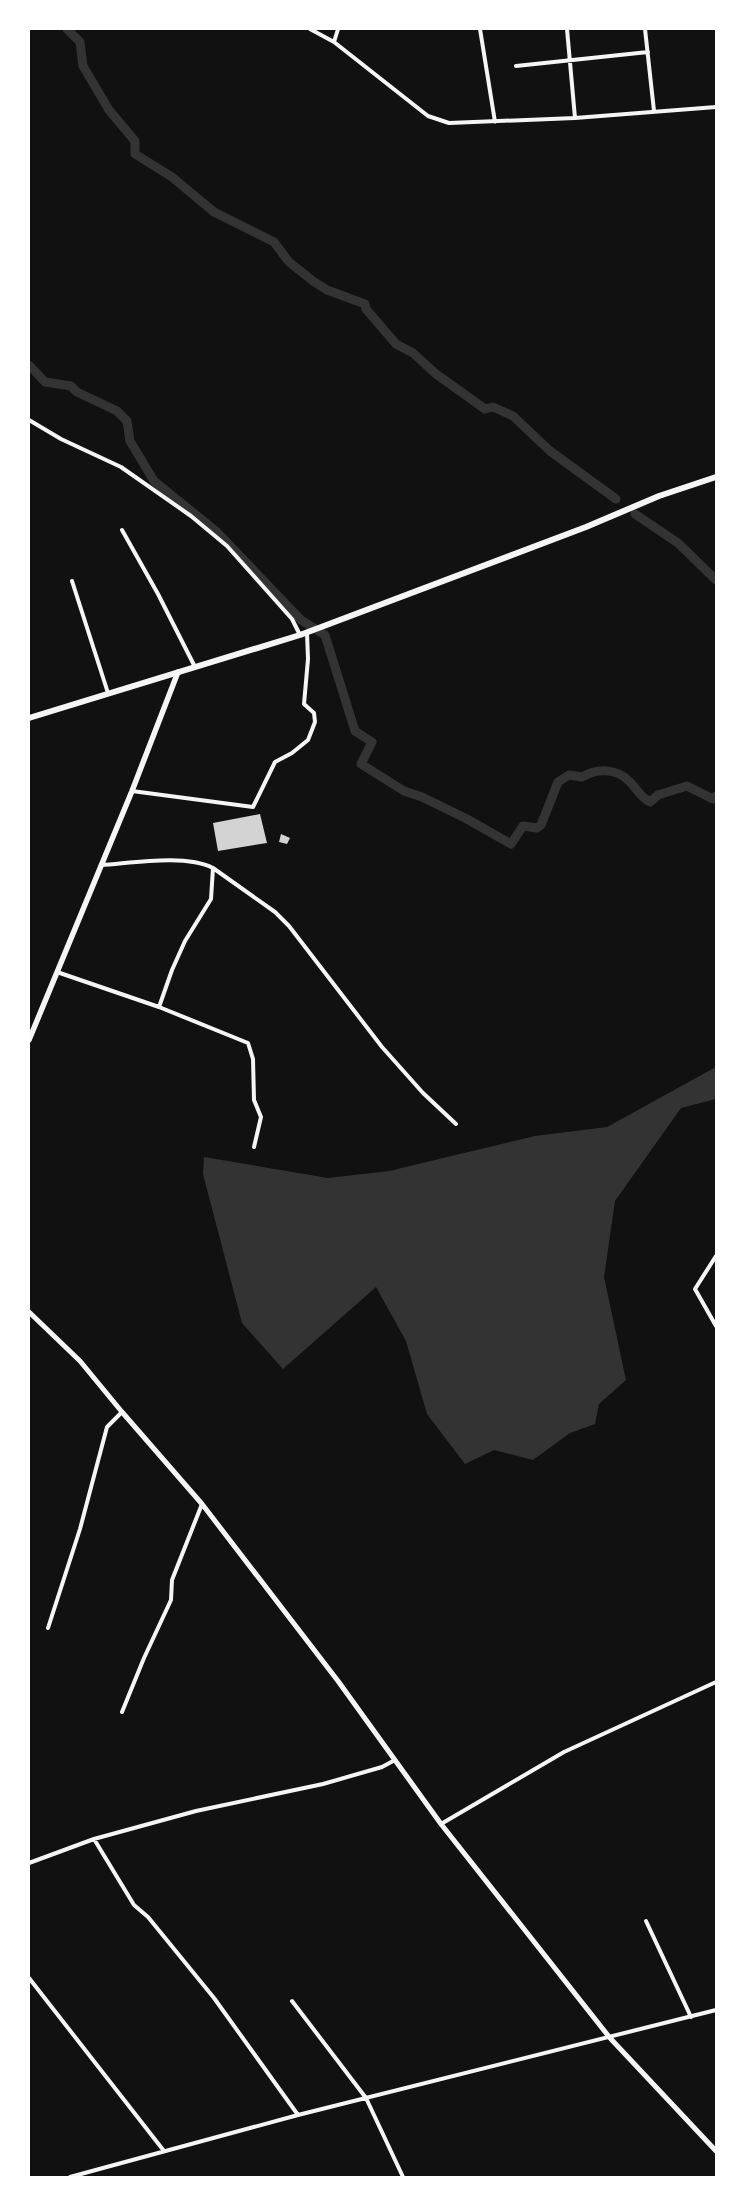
<svg xmlns="http://www.w3.org/2000/svg" width="745" height="2206" viewBox="0 0 745 2206" font-family="'PT Sans Narrow',sans-serif">
<style>
.water{fill:#333}
.lines{fill:none;stroke-linecap:round;stroke-linejoin:round}
.canal{stroke:#333;stroke-width:9}
.building{fill:#d3d3d3}
.minor{stroke:#f5f5f5;stroke-width:4}
.tertiary{stroke:#f5f5f5;stroke-width:5}
.secondary{stroke:#f5f5f5;stroke-width:5.5}
.trunk{stroke:#f5f5f5;stroke-width:6}
</style>
<rect width="100%" height="100%" fill="#111"/>
<path class="water" d="M716,1067V1099L681,1108L615,1201L604,1277L626,1380L599,1404L595,1424L570,1433L533,1460L494,1450L465,1464L427,1414L406,1341L376,1287L283,1369L242,1323L203,1174L204,1157L328,1178L389,1171L535,1136L607,1127Z"/>
<g class="lines">
<path class="canal" d="M67,29L80,42L83,66L109,110L135,141V154L172,177L214,212L274,242L289,262L313,281L327,290L365,304L366,309L396,344L413,353L436,374L485,409L493,407L513,416L550,451L616,499
M29,365L45,382L71,386L77,392L117,411L127,421L130,441L154,481L217,532L301,620L325,635L355,731L372,742L361,764L404,791L422,797L467,819L511,844L523,826L537,828L541,825L558,782L569,775L582,777C597,768 617,768 630,782C637,789 641,798 650,802L658,795L687,786L713,799L716,796
M635,514L678,543L716,580"/>
</g>
<path class="building" d="M260,814L267,843L218,851L213,823Z
M281,834L290,838L287,844L279,842Z"/>
<g class="lines">
<path class="minor" d="M310,29L334,42L428,116L449,123L575,118L716,107
M480,29L495,122
M567,29L575,118
M645,29L654,111
M334,42L338,29
M516,66L648,52
M29,420L61,439L121,467L191,516L227,546L292,619L300,635
M122,530L158,594L195,667
M72,581L108,693
M132,791L253,807L275,762L292,753L308,740L315,722L314,713L304,704L308,659L307,633
M101,865C133,863 185,854 213,868L275,912L289,926L382,1047L423,1093L456,1124
M57,972L159,1007L248,1043L253,1059L254,1100L261,1117L254,1147
M159,1007L172,970L185,941L211,899L213,868
M716,1256L695,1289L716,1326
M48,1628L80,1529L107,1427L122,1412
M122,1712L144,1658L171,1600L172,1580L202,1504
M441,1824L564,1752L716,1682
M94,1839L134,1905L148,1917L214,1998L298,2115
M29,1863L94,1839L196,1811L323,1784L382,1767L395,1760
M646,1921L691,2017
M29,1978L164,2151
M292,2001L366,2098L403,2177
M70,2177L298,2115L716,2010"/>
<path class="tertiary" d="M29,1312L80,1361L122,1412L202,1504L338,1681L441,1824L610,2038L716,2151"/>
<path class="secondary" d="M29,1040L132,791L178,672"/>
<path class="trunk" d="M29,718L300,635L586,527L659,496L716,477"/>
</g>
<rect width="745" height="2206" fill="none" stroke="#ffffff" stroke-width="60"/>
</svg>
